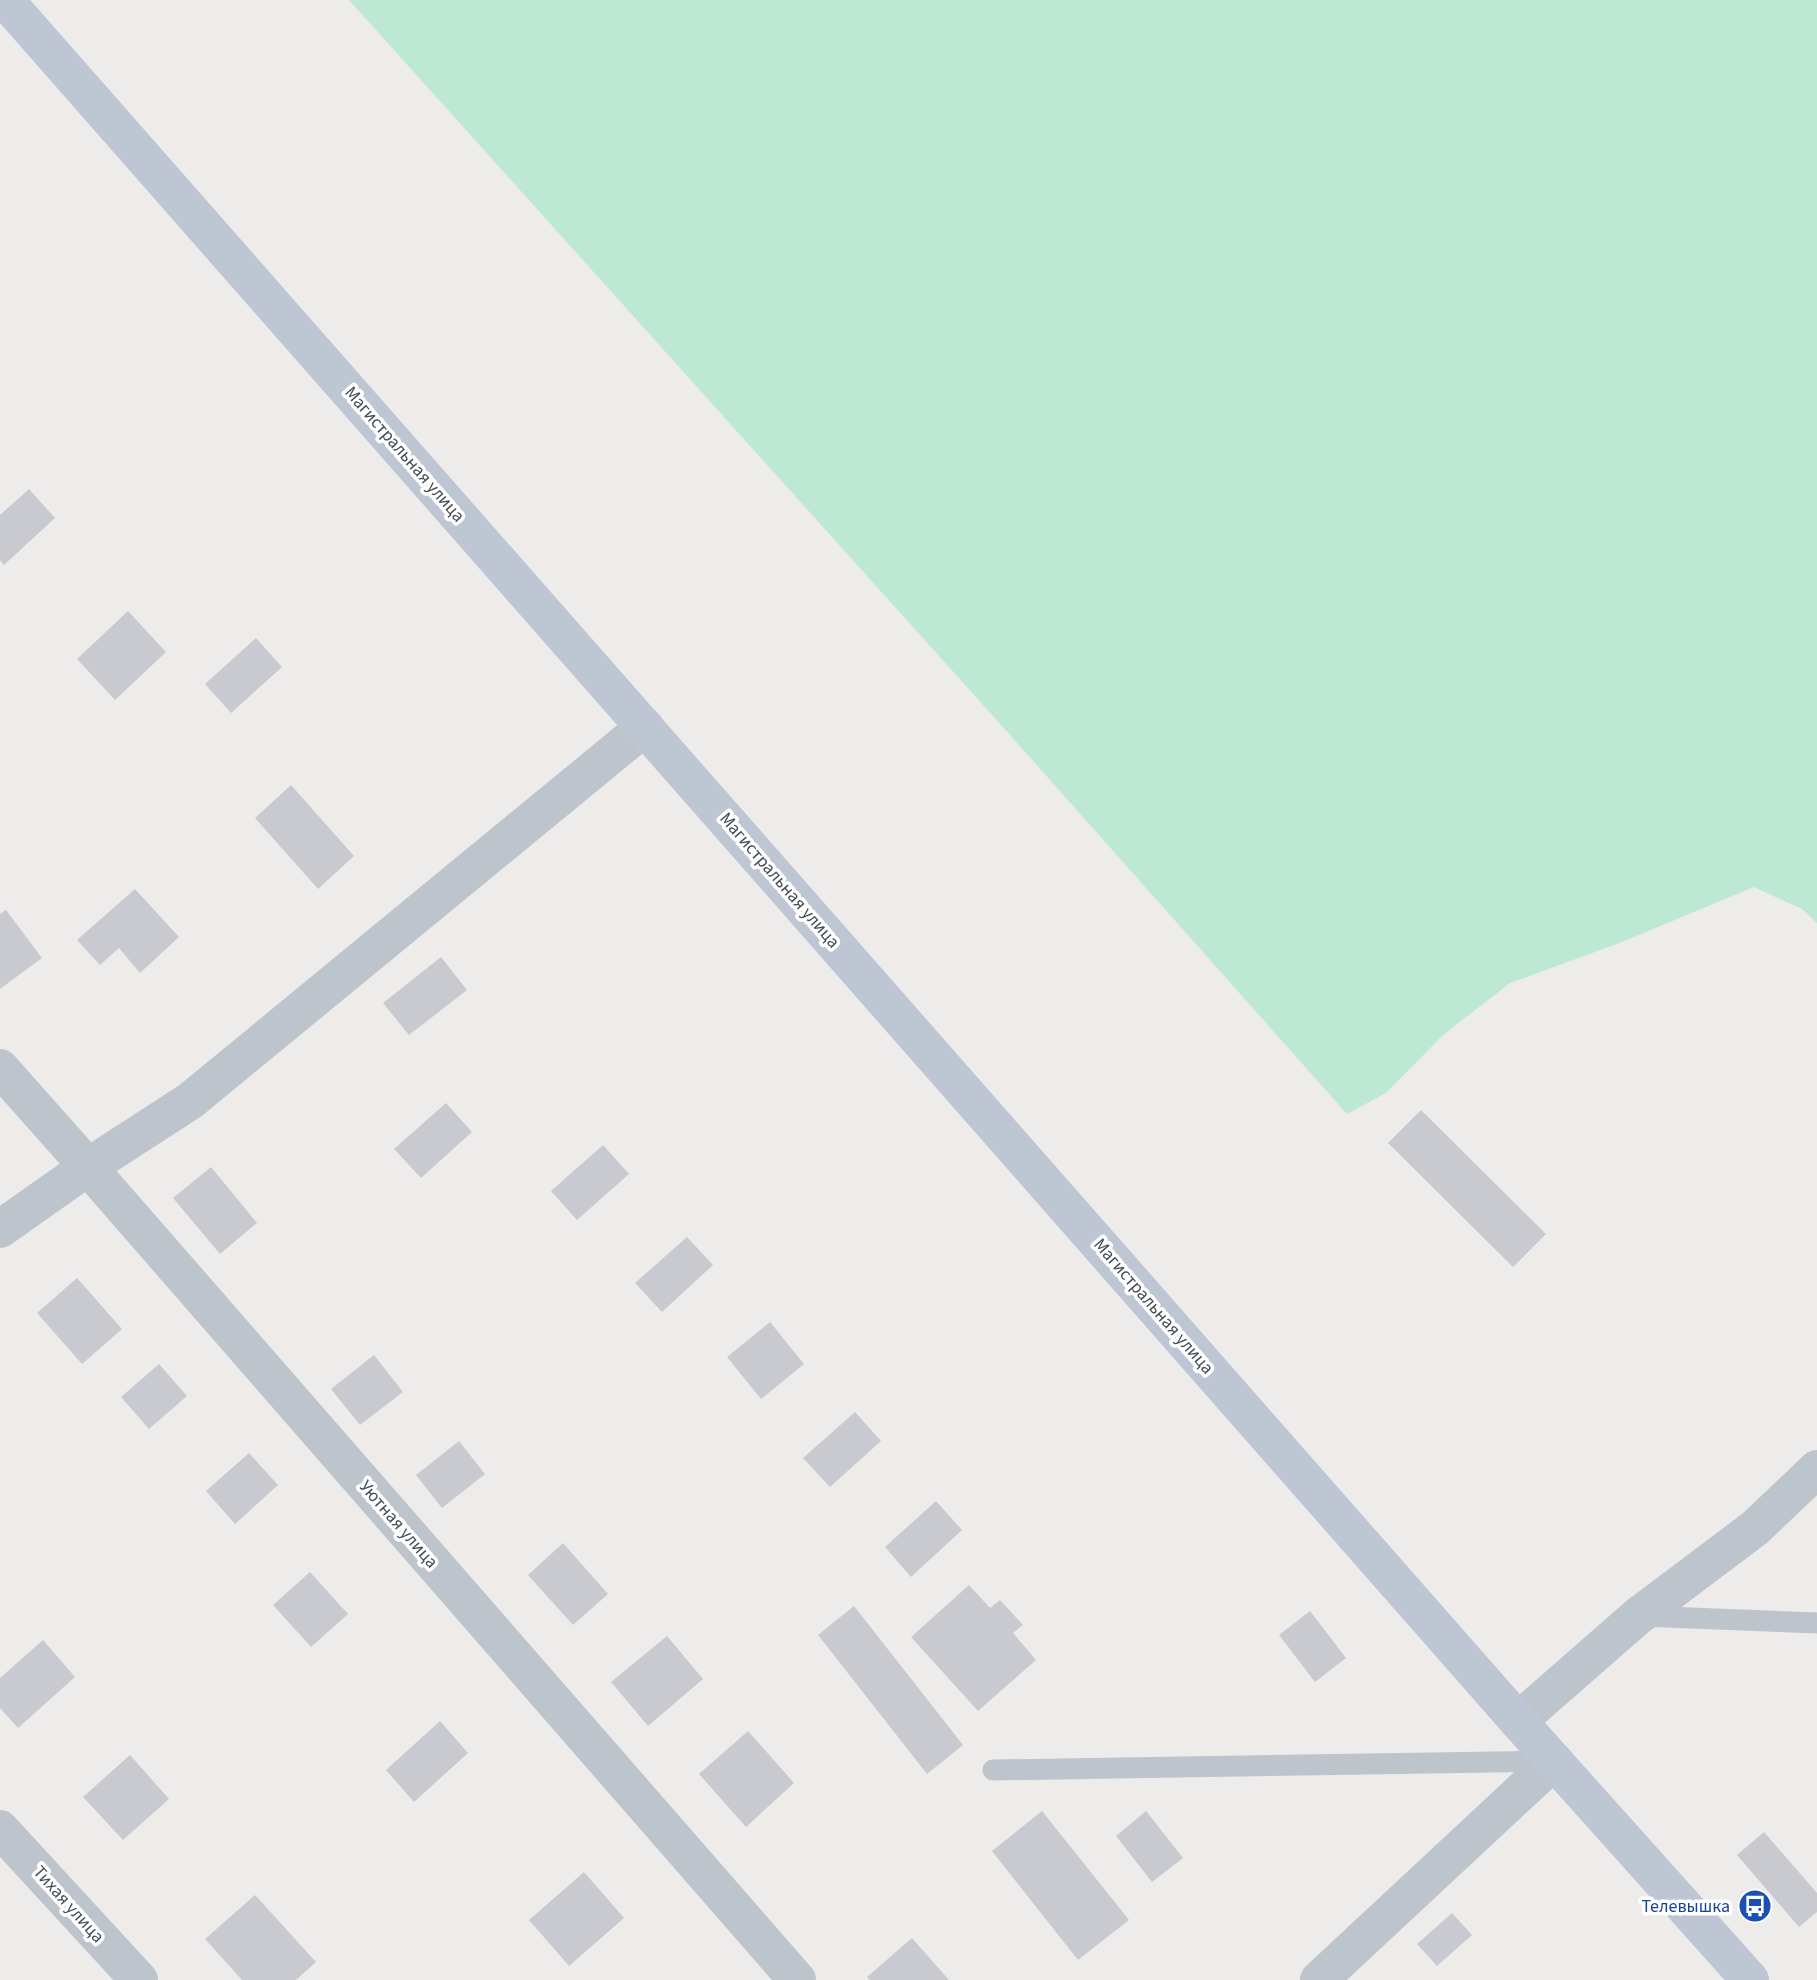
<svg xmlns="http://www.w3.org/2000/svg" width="1817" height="1980" viewBox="0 0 1817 1980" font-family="'Source Sans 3',sans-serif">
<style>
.green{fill:#bde8d3}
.building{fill:#c9cad0}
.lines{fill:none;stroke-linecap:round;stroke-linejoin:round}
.lane{stroke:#bec4cc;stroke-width:21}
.street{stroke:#bec4cc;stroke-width:38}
.secondary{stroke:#bfc6d3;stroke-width:38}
.labels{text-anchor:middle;stroke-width:7;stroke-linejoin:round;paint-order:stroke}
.street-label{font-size:18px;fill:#464c56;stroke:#fff}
.transit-label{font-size:18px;fill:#164399;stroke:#fff;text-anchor:end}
</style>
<rect width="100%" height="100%" fill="#eeebeb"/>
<path class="green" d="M349,0H1817V923L1802,909L1754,887L1622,942L1510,983L1443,1035L1386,1093L1347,1114L1002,726Z"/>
<path class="building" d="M29,489L55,518L4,565L0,560V515Z
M128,611L166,652L115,700L77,659Z
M256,638L282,667L231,713L205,684Z
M291,785L354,856L318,889L255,818Z
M135,889L179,937L140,973L119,948L100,965L77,940Z
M6,910L42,958L0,989V914Z
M441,957L467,990L409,1035L383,1003Z
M446,1103L472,1132L421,1178L394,1149Z
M1421,1110L1546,1234L1513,1267L1388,1143Z
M603,1145L629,1174L577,1220L551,1191Z
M211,1167L257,1223L220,1254L173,1198Z
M687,1237L713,1265L662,1312L635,1283Z
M77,1278L122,1329L82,1364L37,1313Z
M770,1322L804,1364L761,1399L727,1357Z
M374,1355L403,1392L360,1425L331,1389Z
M159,1364L187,1396L149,1429L121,1397Z
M855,1412L881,1441L830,1487L803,1458Z
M459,1441L485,1474L442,1508L416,1475Z
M249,1453L278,1485L235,1524L206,1491Z
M936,1501L962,1530L911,1577L885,1547Z
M563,1543L608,1594L573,1625L528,1575Z
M310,1572L348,1614L311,1647L273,1605Z
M969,1585L990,1608L1000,1600L1023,1625L1013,1633L1036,1660L978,1711L911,1637Z
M854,1606L963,1745L927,1774L818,1635Z
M1310,1611L1346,1658L1315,1682L1279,1635Z
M667,1636L703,1679L648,1726L611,1682Z
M43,1640L75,1677L18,1728L0,1708V1678Z
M440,1721L468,1753L414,1802L386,1770Z
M748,1731L794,1783L746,1827L699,1774Z
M130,1755L169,1799L123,1840L83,1797Z
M1042,1811L1129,1920L1078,1960L992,1851Z
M1146,1811L1183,1858L1152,1882L1116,1836Z
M1764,1832L1817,1893V1912L1799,1927L1737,1855Z
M584,1872L624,1918L569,1966L529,1920Z
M255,1895L316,1962L296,1980H242L205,1939Z
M1452,1913L1472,1935L1437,1966L1417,1944Z
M912,1938L949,1980H870L867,1977Z"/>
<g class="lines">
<path class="lane" d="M1640,1616L1817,1623
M993,1770L1552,1761"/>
<path class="street" d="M0,1068L88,1167L797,1980
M0,1229L88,1167L190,1101L645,727
M1518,1721L1638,1616L1755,1528L1817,1469
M0,1829L139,1980
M1319,1980L1554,1761"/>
<path class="secondary" d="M5,0L1518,1721L1750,1980"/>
</g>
<defs>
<symbol id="bus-disc" viewBox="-11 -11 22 22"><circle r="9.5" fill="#1a4fb4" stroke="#fff"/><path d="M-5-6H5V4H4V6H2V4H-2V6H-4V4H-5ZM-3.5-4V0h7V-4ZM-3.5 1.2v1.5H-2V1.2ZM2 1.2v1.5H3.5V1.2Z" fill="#fff"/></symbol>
</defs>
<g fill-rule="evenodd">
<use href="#bus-disc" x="1736" y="1887" width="38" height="38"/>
</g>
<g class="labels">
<g class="street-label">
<text transform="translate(405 454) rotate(49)" y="6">Магистральная улица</text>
<text transform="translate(780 880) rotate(49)" y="6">Магистральная улица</text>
<text transform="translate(1154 1306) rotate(49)" y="6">Магистральная улица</text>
<text transform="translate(399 1524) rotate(49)" y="6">Уютная улица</text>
<text transform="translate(69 1904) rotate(48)" y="6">Тихая улица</text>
</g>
<g class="transit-label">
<text x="1730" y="1912">Телевышка</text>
</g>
</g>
</svg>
